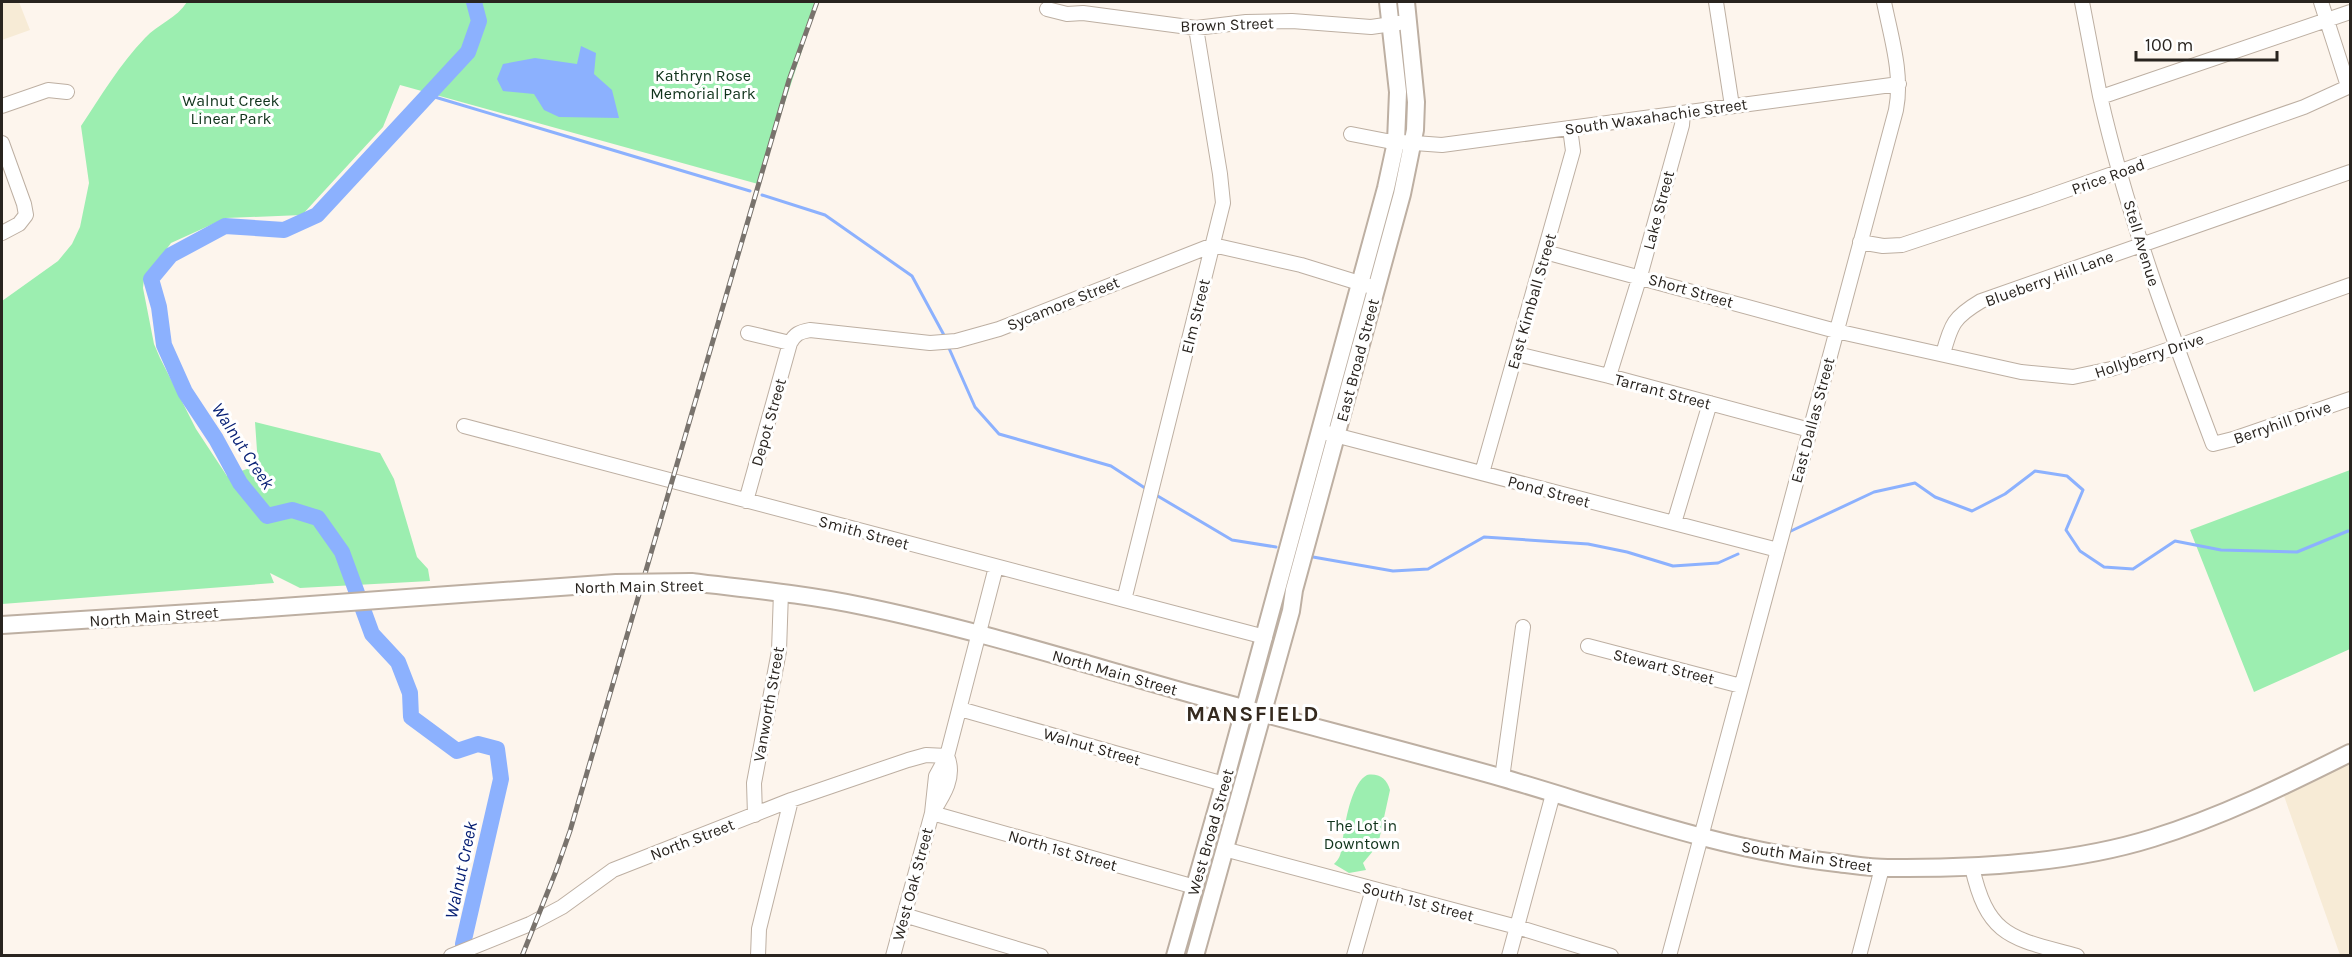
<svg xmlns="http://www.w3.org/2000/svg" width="2352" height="957" viewBox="0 0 2352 957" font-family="Karla,sans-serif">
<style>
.industrial{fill:#f7ebd6}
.green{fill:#9ceeb0}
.water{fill:#8cb1fe}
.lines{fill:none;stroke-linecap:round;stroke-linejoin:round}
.stream{stroke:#8cb1fe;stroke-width:3}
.river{stroke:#8cb1fe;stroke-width:16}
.minor-casing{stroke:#bdafa2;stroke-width:16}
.major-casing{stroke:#bdafa2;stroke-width:20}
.minor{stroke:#fff;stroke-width:14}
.major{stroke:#fff;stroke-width:16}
.rail-casing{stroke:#79736d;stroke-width:5}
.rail{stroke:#fff;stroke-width:3;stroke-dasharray:9;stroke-linecap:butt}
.major-bridge-casing{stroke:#bdafa2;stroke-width:20;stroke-linecap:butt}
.major-bridge{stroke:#fff;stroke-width:16}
.labels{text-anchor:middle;stroke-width:6;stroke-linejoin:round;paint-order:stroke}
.street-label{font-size:16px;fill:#29241f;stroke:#fff}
.park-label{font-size:16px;fill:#0f321a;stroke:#fff}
.water-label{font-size:18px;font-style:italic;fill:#041d73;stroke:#fff}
.district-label{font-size:22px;font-weight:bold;letter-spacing:1.5px;fill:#352a1f;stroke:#fff}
</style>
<rect width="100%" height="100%" fill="#fdf5ed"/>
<path class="industrial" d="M2,2H19L30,30L2,40Z
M2350,760V955H2340L2284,796Z"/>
<path class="green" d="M187,2H818L758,184L400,85L383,127L302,215L226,218L171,243L144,279L143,288L154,344L160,358L196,429L227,476L258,465L255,422L380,453L394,479L417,557L428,569L430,581L300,588L270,573L274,583L2,604V301L58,261L72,244L80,227L89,183L81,126C101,96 120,64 145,38C158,24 177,18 187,2Z
M2350,470V649L2254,692L2190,530Z
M1367,775C1379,773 1387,779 1390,790L1378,845L1363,863L1366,870L1349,873L1334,864C1344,855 1341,844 1344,832C1346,817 1353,782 1367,775Z"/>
<path class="water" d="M581,46L596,53L594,74L612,90L619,118L559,117L544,110L534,94L503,91L497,79L503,64L535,58L577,64Z"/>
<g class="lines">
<path class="stream" d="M428,95L750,191
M762,195L825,215L912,276L945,337
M948,346L975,407L999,434L1111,466L1148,490
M1156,495L1232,540L1276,547
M1791,531L1874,492L1915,483L1935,497L1972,511L2005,494L2035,471L2067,476L2083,490L2066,530L2080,551L2104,567L2133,569L2175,541L2221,550L2297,552L2348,531H2350
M1313,557L1393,571L1428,569L1484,537L1588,544L1627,552L1673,566L1718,563L1738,554"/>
<path class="river" d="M463,956V944L501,779L497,749L478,744L457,751L411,717L410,693L398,662L372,634L342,552L318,518L292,510L267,516L240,483L216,439L185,392L164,345L159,307L151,279L171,255L225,226L284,230L317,215L468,52L479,21L474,2"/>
<defs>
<path id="minor" d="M1716,2L1732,106
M2082,2C2088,33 2094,65 2100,96C2127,215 2170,330 2213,444L2233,439L2350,399
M2321,2L2348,86
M1047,9L1067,14L1083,13L1196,28L1246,22L1292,21L1371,27L1399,23
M2101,97L2350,12
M2,106L48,90L67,92
M1351,134L1387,141L1442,145L1899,84
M2,143L24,204L26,215L19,224L2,233
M1860,242L1883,246L1902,245L2038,200L2304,107L2350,86
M1545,252L1836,331L2021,372L2073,377L2111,369L2176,347L2350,285
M748,333L790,343
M1517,354L1609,376L1810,430
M1943,354C1951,324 1954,317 1981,301L2350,172
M1609,376L1640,276L1682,125L1683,113
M464,426L1265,637
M1327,433L1778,550
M1482,473L1573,151L1570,128
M746,501L790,343C795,334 799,332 810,330L930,343L956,341L999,329L1213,245L1301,265L1369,286
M1674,523L1710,403
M1124,600L1223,203L1220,174L1196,28
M1588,646L1741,686
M960,709L1224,784
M1502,778L1523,627
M932,813L1195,887
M932,813C943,796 956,777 947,756
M755,815L754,783L779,651L781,592
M1224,849L1517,927L1611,956
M1972,867C1988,939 2013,938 2077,956
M904,915L1041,956
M451,956L530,924L562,907L613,870L791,800L908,760L926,755L947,756
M758,956L759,929L791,800
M893,956L932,813L936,776L947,756L996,567
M1354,956L1373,889
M1509,956L1553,794
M1669,956L1896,110C1903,74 1891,37 1884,2
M1859,956L1882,868"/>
<path id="major" d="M691,582C748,589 805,594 862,606C974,629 1084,664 1195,695C1297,723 1400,749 1503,778C1613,810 1722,850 1837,863C1854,865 1871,868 1888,868C1974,869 2070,864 2153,838C2221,817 2286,785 2350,753
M2,625L239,610
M1175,956L1224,784L1386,188L1396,142L1398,92L1388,2
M1195,956L1291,611L1294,590L1402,194L1415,130L1416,102L1406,2"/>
</defs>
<use href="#minor" class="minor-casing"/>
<use href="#major" class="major-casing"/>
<use href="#minor" class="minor"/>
<use href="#major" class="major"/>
<defs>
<path id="rail" d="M522,956L556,871L570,831L789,80L817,2"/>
</defs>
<use href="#rail" class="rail-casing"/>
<use href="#rail" class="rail"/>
<defs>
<path id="major-bridge" d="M239,610L616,583L691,582"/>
</defs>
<use href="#major-bridge" class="major-bridge-casing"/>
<use href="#major-bridge" class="major-bridge"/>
</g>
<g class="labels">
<g class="street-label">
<text transform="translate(1227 24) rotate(-2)" y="6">Brown Street</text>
<text transform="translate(1656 116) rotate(-8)" y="6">South Waxahachie Street</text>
<text transform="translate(2108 176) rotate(-20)" y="6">Price Road</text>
<text transform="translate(1658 210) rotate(-75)" y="6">Lake Street</text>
<text transform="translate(2142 243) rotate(73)" y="6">Stell Avenue</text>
<text transform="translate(2049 278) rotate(-20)" y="6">Blueberry Hill Lane</text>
<text transform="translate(1691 290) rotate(16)" y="6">Short Street</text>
<text transform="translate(1531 301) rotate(-74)" y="6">East Kimball Street</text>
<text transform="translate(1063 303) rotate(-22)" y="6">Sycamore Street</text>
<text transform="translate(1195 316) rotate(-76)" y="6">Elm Street</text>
<text transform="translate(2149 355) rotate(-18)" y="6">Hollyberry Drive</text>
<text transform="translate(1357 360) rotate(-75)" y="6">East Broad Street</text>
<text transform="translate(1663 391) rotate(15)" y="6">Tarrant Street</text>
<text transform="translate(1812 420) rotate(-75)" y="6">East Dallas Street</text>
<text transform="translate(768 422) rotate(-74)" y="6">Depot Street</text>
<text transform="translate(2282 422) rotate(-19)" y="6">Berryhill Drive</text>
<text transform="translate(1549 491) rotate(15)" y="6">Pond Street</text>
<text transform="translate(864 532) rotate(15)" y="6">Smith Street</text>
<text transform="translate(639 586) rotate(-1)" y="6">North Main Street</text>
<text transform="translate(154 616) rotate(-4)" y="6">North Main Street</text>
<text transform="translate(1664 666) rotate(14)" y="6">Stewart Street</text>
<text transform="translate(1115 672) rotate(16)" y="6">North Main Street</text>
<text transform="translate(768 704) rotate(-80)" y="6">Vanworth Street</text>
<text transform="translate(1092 746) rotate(16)" y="6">Walnut Street</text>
<text transform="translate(1210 832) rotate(-74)" y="6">West Broad Street</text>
<text transform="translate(692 839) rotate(-21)" y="6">North Street</text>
<text transform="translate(1063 850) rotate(16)" y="6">North 1st Street</text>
<text transform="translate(1807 856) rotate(9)" y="6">South Main Street</text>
<text transform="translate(912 884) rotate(-75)" y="6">West Oak Street</text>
<text transform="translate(1418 901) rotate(15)" y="6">South 1st Street</text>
</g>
<g class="park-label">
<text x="703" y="81">Kathryn Rose<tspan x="703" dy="18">Memorial Park</tspan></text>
<text x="231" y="106">Walnut Creek<tspan x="231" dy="18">Linear Park</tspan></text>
<text x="1362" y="831">The Lot in<tspan x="1362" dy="18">Downtown</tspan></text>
</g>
<g class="water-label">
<text transform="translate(243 446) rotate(57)" y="6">Walnut Creek</text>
<text transform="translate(461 870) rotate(-78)" y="6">Walnut Creek</text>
</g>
<g class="district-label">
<text x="1253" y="721">MANSFIELD</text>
</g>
</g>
<rect width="2352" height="957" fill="none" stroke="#29241f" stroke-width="6"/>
<path d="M2136 51v9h141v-9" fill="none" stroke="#29241f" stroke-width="3"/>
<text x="2145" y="51" font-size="18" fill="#29241f" stroke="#ffffff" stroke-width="4.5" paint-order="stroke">100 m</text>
</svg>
